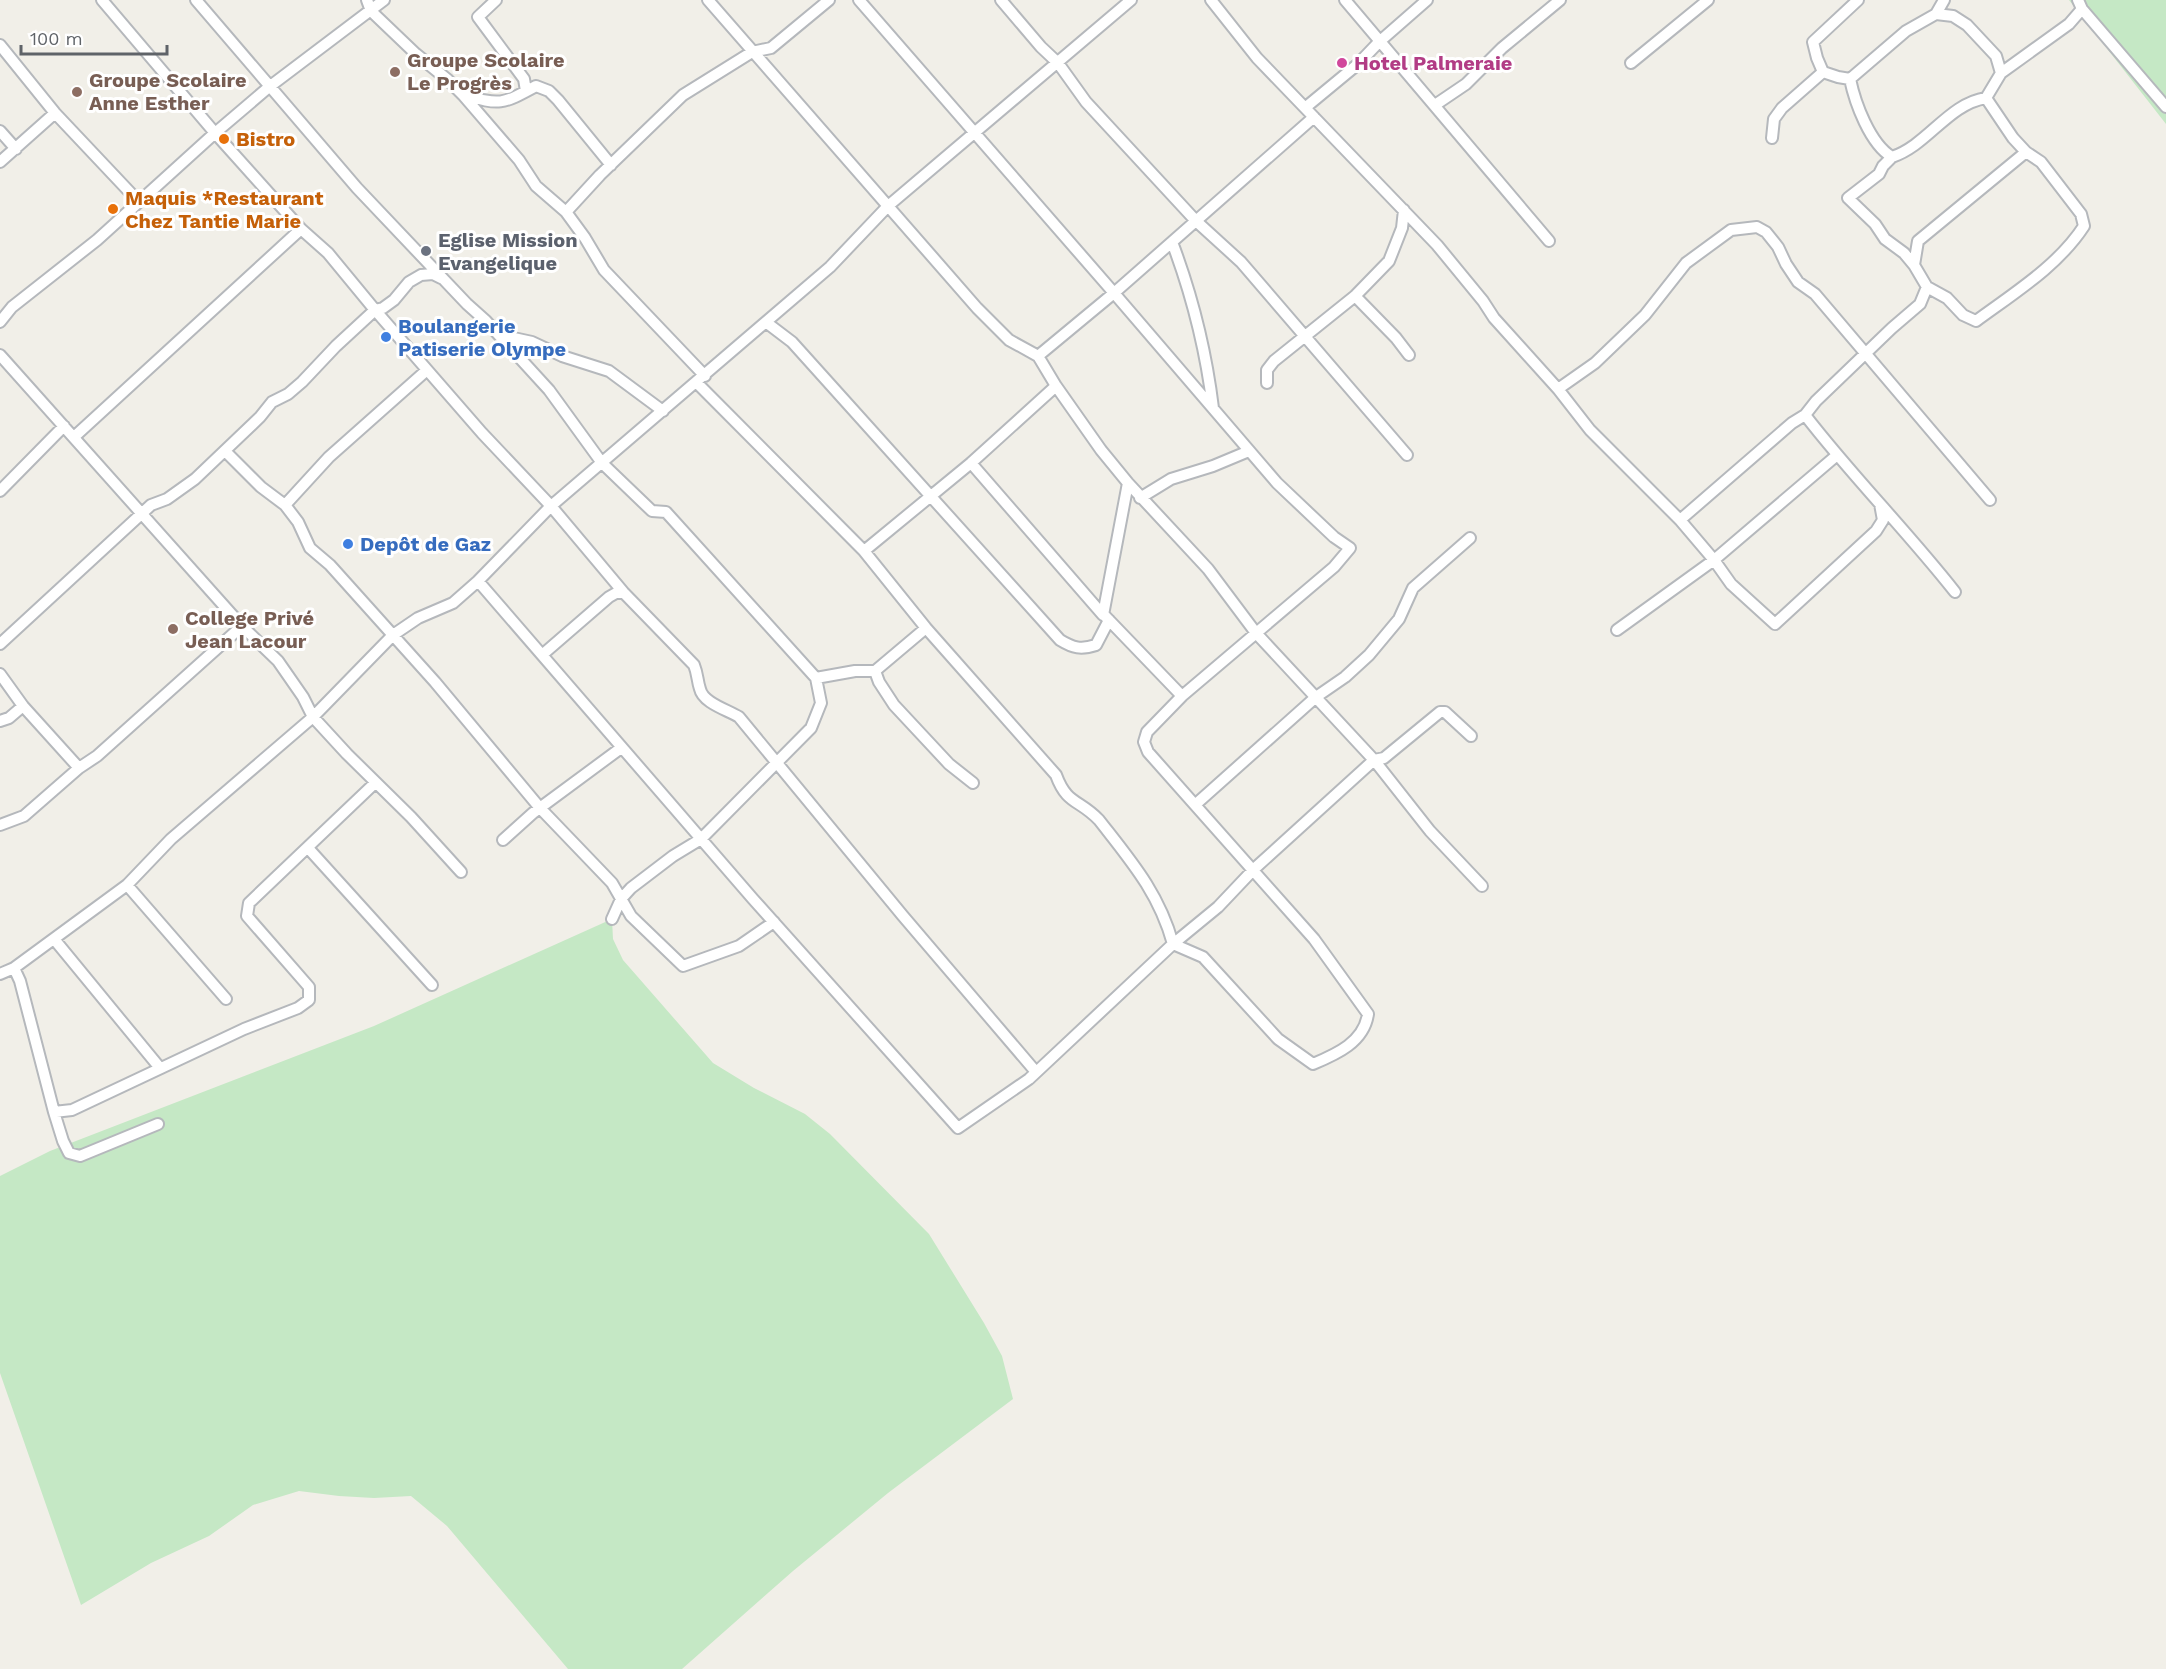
<svg xmlns="http://www.w3.org/2000/svg" width="2166" height="1669" viewBox="0 0 2166 1669" font-family="'Work Sans',sans-serif">
<style>
.green{fill:#c5e8c5}
.lines{fill:none;stroke-linecap:round;stroke-linejoin:round}
.minor-casing{stroke:#b5b8bc;stroke-width:14}
.minor{stroke:#fff;stroke-width:10}
.hotel-dot{fill:#d1479c;stroke:#fff;stroke-width:2}
.education-dot{fill:#8d6e63;stroke:#fff;stroke-width:2}
.food-dot{fill:#e8710a;stroke:#fff;stroke-width:2}
.worship-dot{fill:#6b7280;stroke:#fff;stroke-width:2}
.shop-dot{fill:#3f7fe0;stroke:#fff;stroke-width:2}
.labels{text-anchor:middle;stroke-width:6;stroke-linejoin:round;paint-order:stroke}
.education-label{font-size:20px;font-weight:bold;fill:#785e54;stroke:#fff;text-anchor:start}
.hotel-label{font-size:20px;font-weight:bold;fill:#b23c85;stroke:#fff;text-anchor:start}
.food-label{font-size:20px;font-weight:bold;fill:#c56008;stroke:#fff;text-anchor:start}
.worship-label{font-size:20px;font-weight:bold;fill:#5b616d;stroke:#fff;text-anchor:start}
.shop-label{font-size:20px;font-weight:bold;fill:#366cbe;stroke:#fff;text-anchor:start}
</style>
<rect width="100%" height="100%" fill="#f1efe8"/>
<path class="green" d="M2069,0H2166V124Z
M612,919L613,939L623,960L713,1063L754,1088L805,1114L830,1134L929,1234L984,1323L1002,1356L1013,1399L888,1493L793,1571L682,1669H568L447,1526L411,1496L374,1498L339,1496L299,1491L253,1505L209,1536L151,1563L81,1605L0,1373V1176L50,1151L374,1026Z"/>
<g class="lines">
<defs>
<path id="minor" d="M102,0L215,133L301,229L328,253L375,310L482,433L551,506L624,593L694,665C698,675 697,680 700,689C703,703 728,710 739,717L903,916L1036,1072
M196,0L357,188L467,304L486,321L549,390L602,463L652,511L666,512L816,678
M367,0L371,11L416,54L448,80L463,95L519,160L536,186L566,212L585,238L604,270L705,376
M496,0L478,17L524,79L526,91
M708,0L977,308L1009,340L1038,356L1056,386L971,463L864,551
M1001,0L1041,47L1058,63L1086,102L1196,221L1241,262L1407,455
M1211,0L1257,58L1437,245L1483,301L1494,318L1558,389L1590,430L1680,520L1714,560L1731,584L1775,624L1876,531L1883,520L1880,504
M1345,0L1549,241
M1858,0L1813,42L1817,58L1823,72L1838,77L1850,79L1906,31L1936,14L1944,0
M2078,0L2082,9L2166,107
M1936,14L1953,16L1967,25L1996,56L2001,73L1986,98
M0,45L55,113L139,202
M1631,63L1708,0
M2001,73L2069,24L2082,9
M1850,79C1855,103 1870,144 1892,157C1928,145 1948,104 1986,98L2013,138L2026,152L2041,162L2081,214L2084,226C2058,266 2014,293 1976,321L1963,315L1947,298L1927,287L1914,265L1918,241L2026,152
M463,95C501,105 501,105 536,86L549,91L558,100L611,165
M1435,105L1466,84L1502,48L1560,0
M1306,107L1358,64L1379,42L1427,0
M0,131L16,149
M1772,138L1774,119L1782,108L1823,72
M1892,157L1883,166L1879,174L1848,198L1875,224L1885,239L1904,253L1914,265
M0,162L55,113
M566,212L600,175L683,95L752,52L771,48L829,0
M1172,242C1192,295 1206,351 1213,408
M1355,296L1396,338L1409,355
M0,322L12,307L97,240L215,133L269,87L384,0
M767,323L792,342L1060,640C1073,648 1081,650 1096,645L1109,620
M499,330L509,337L532,342L562,356L609,371L663,411
M0,355L242,626L278,661L303,697L313,717L347,754L411,817L461,872
M1038,356L1114,293L1314,117
M697,383L864,551L926,628L1056,775C1067,805 1079,799 1099,820C1131,861 1159,893 1173,944L1203,957L1278,1039L1313,1064C1337,1054 1364,1042 1368,1014L1314,939L1148,752L1144,742L1147,732L1182,696L1334,567L1350,548L1334,537L1277,483L1114,293L859,0
M1267,383V370L1274,361L1355,296L1389,261L1402,228L1404,210
M1056,386L1101,450L1128,483L1208,569L1256,633L1374,760L1430,831L1482,886
M1558,389L1595,363L1645,315L1686,263L1731,230L1757,227L1766,232L1778,247L1786,264L1798,282L1815,294L1990,500
M1805,415C1852,476 1907,531 1955,592
M74,437L301,229
M225,451L261,487L285,505L298,522L310,548L330,565L435,682L540,808L612,883L631,916L683,966L739,946L774,922
M971,463L1103,615L1128,483
M0,491L64,426
M1140,498L1171,479L1213,466L1249,451
M285,505L329,457L427,370
M1680,520L1792,423L1805,415L1816,401L1892,328L1920,304L1927,287
M478,581L753,899L958,1128L1029,1079L1173,944L1218,907L1254,869L1374,760L1384,758L1440,712H1445L1471,736
M1105,616L1182,696
M1617,630L1714,560L1836,456
M0,644L151,505L167,499L195,479L260,417L272,402L288,394L302,382L336,346L375,310L383,308L394,300L409,282L421,275L433,274L441,278
M542,655L609,597L616,593H624
M875,671L879,682L894,705L949,764L973,783
M0,674L23,706L79,768
M0,721L9,718L23,706
M1196,804L1316,697L1345,677L1369,655L1399,619L1413,588L1470,538
M0,825L24,816L79,768L97,756L242,626
M503,840L533,813L621,748
M308,848L432,985
M127,885L226,999
M612,919L621,899L631,888L673,856L701,839L811,728L821,703L816,678L855,671H875L926,628
M54,939L160,1068
M14,968L20,981L54,1112L63,1141L69,1153L80,1156L158,1124
M0,974L14,968L127,885L171,839L313,717L393,635L418,618L453,603L478,581L551,506L830,267L888,206L1131,0
M54,1112L72,1110L244,1029L298,1008L309,1000V987L247,916L249,903L375,783"/>
</defs>
<use href="#minor" class="minor-casing"/>
<use href="#minor" class="minor"/>
</g>
<circle class="hotel-dot" cx="1342" cy="63" r="6"/>
<g class="education-dot">
<circle cx="395" cy="72" r="6"/>
<circle cx="77" cy="92" r="6"/>
<circle cx="173" cy="629" r="6"/>
</g>
<g class="food-dot">
<circle cx="224" cy="139" r="6"/>
<circle cx="113" cy="209" r="6"/>
</g>
<circle class="worship-dot" cx="426" cy="251" r="6"/>
<g class="shop-dot">
<circle cx="386" cy="337" r="6"/>
<circle cx="348" cy="544" r="6"/>
</g>
<g class="labels">
<g class="education-label">
<text x="407" y="67">Groupe Scolaire<tspan x="407" dy="23">Le Progrès</tspan></text>
<text x="89" y="87">Groupe Scolaire<tspan x="89" dy="23">Anne Esther</tspan></text>
<text x="185" y="625">College Privé<tspan x="185" dy="23">Jean Lacour</tspan></text>
</g>
<g class="hotel-label">
<text x="1354" y="70">Hotel Palmeraie</text>
</g>
<g class="food-label">
<text x="236" y="146">Bistro</text>
<text x="125" y="205">Maquis *Restaurant<tspan x="125" dy="23">Chez Tantie Marie</tspan></text>
</g>
<g class="worship-label">
<text x="438" y="247">Eglise Mission<tspan x="438" dy="23">Evangelique</tspan></text>
</g>
<g class="shop-label">
<text x="398" y="333">Boulangerie<tspan x="398" dy="23">Patiserie Olympe</tspan></text>
<text x="360" y="551">Depôt de Gaz</text>
</g>
</g>
<path d="M21 45v9h146v-9" fill="none" stroke="#5f6368" stroke-width="3"/>
<text x="30" y="45" font-size="18" fill="#5f6368" stroke="#ffffff" stroke-width="4.5" paint-order="stroke">100 m</text>
</svg>
